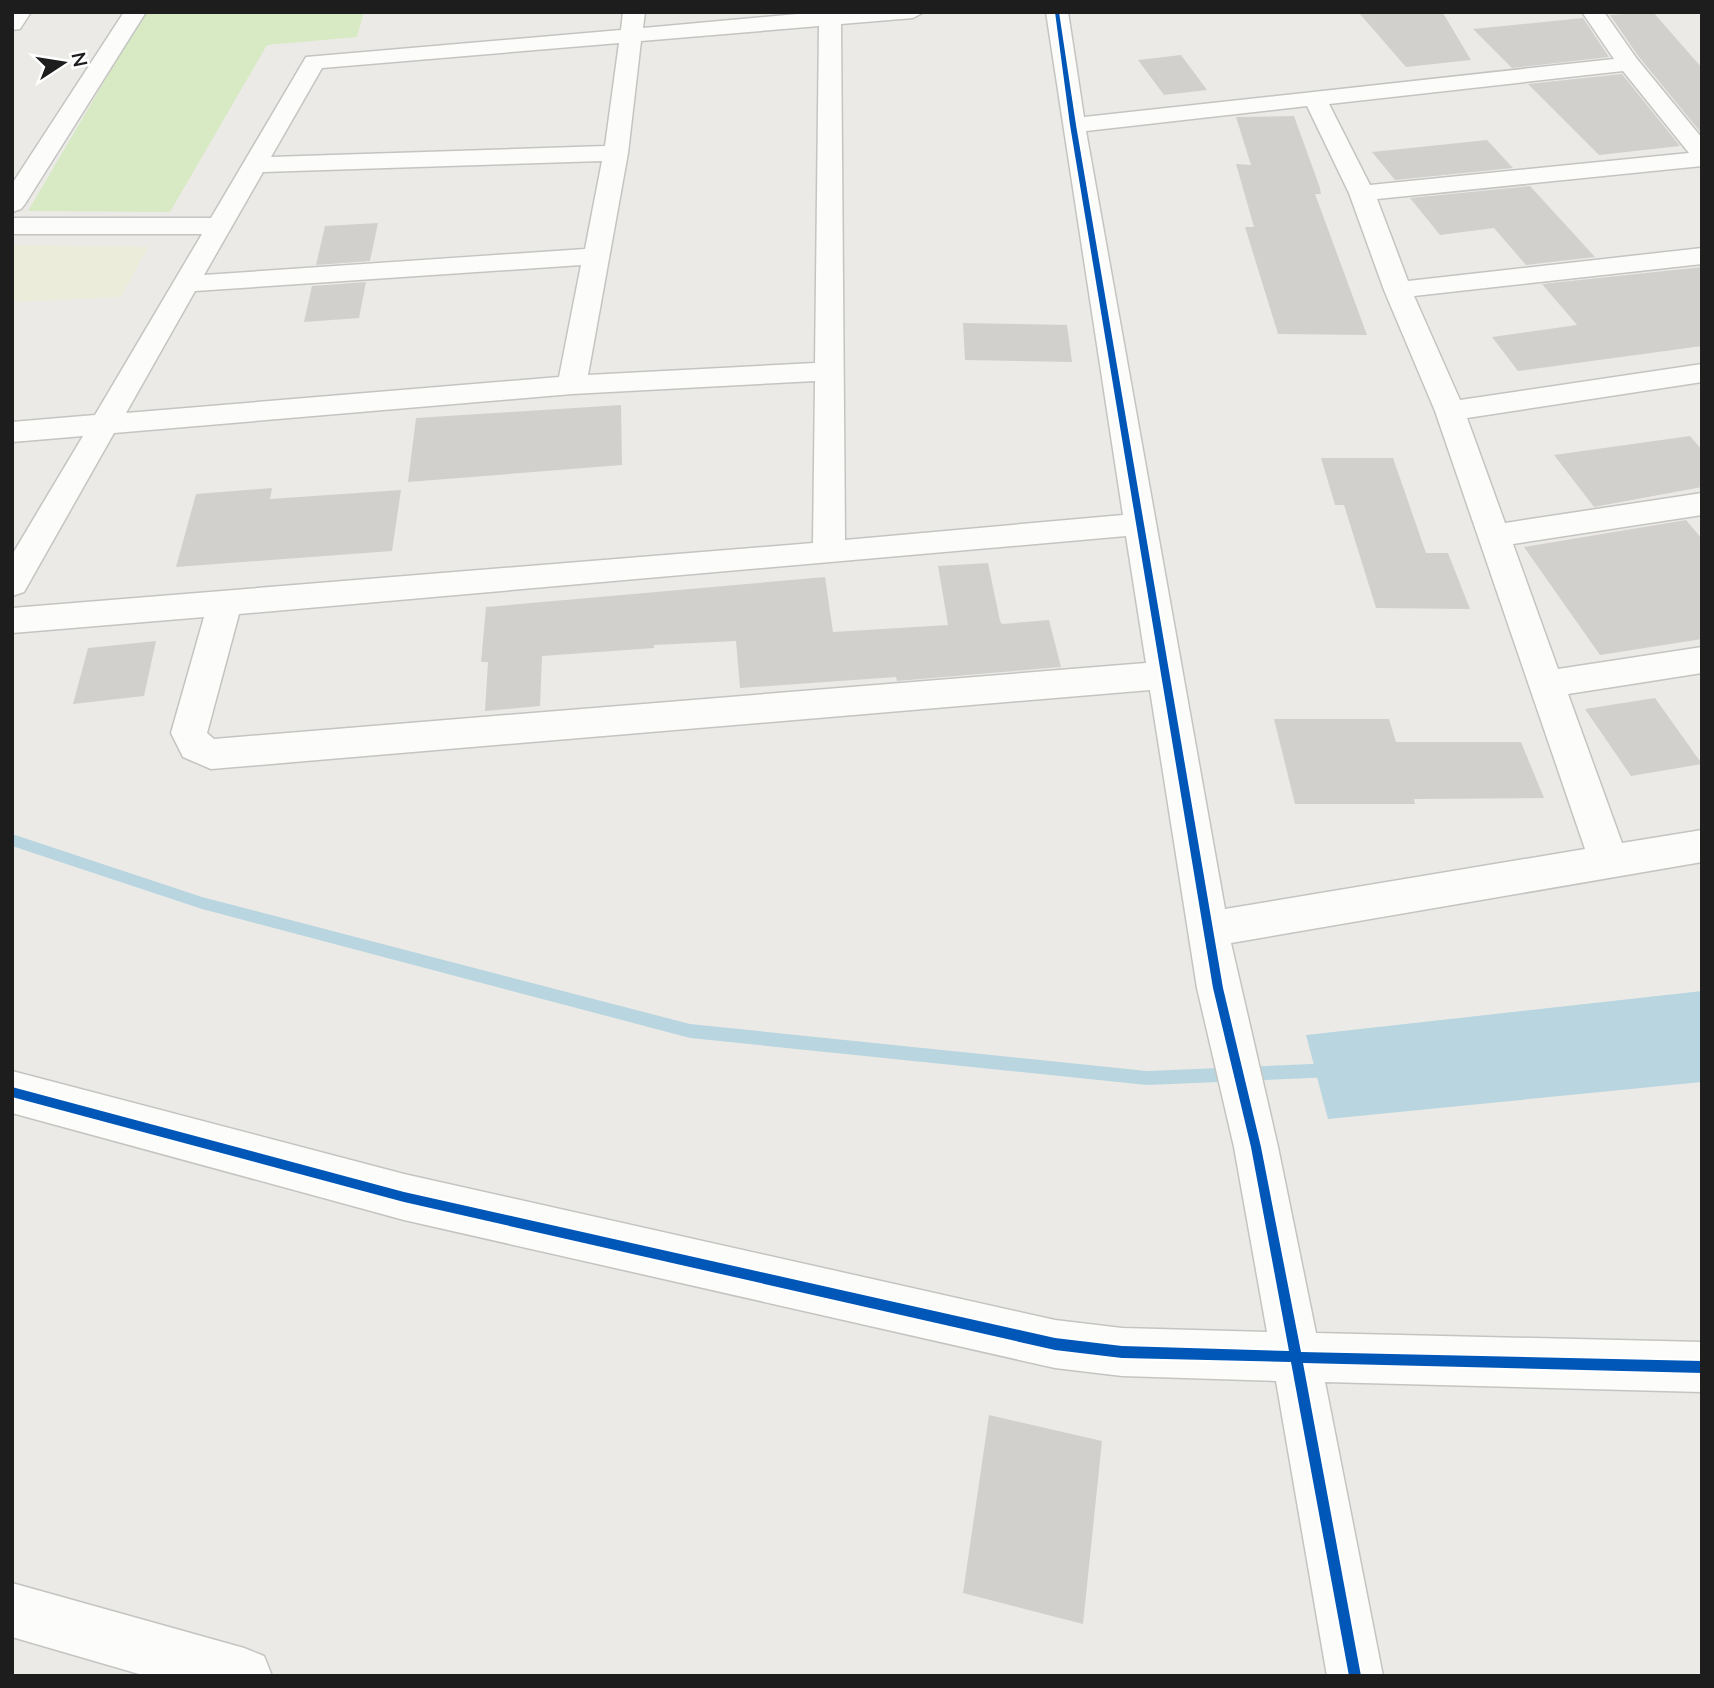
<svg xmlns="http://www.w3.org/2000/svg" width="1714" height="1688" viewBox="0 0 1714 1688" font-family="Lato,sans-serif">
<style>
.farmland{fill:#ebecd9}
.grass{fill:#d7eac4}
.water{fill:#b9d6e0}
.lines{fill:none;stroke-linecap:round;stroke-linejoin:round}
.stream{fill:#b9d6e0;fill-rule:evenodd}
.building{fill:#d2d0cd}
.minor-casing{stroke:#c4c4c2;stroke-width:3}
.minor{fill:#fcfcfb;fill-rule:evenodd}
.cycleway-casing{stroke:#fff;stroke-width:4}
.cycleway{fill:#0057b8;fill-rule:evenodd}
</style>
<rect width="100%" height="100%" fill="#eceae6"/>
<path class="farmland" d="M12,245L148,247L121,297L12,302Z"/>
<path class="grass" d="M145,12H364L357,37L267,45L170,212L28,211Z"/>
<path class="water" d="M1702,991V1082L1328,1119L1306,1035Z"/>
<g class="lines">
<path class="stream" d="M12,834L202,897L690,1024L1147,1071L1334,1063L1340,1065L1342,1070L1340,1075L1334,1077L1147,1085L690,1038L202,909L12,846Z"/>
</g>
<path class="building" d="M1653,12L1702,68V134L1639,57L1610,15Z
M1359,13H1443L1471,60L1406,67Z
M1583,18L1609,57L1512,68L1473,29Z
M1181,55L1207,90L1164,95L1138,60Z
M1622,74L1680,146L1599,155L1528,84Z
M1294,116L1320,188L1321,194H1315L1367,335L1278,334L1245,227H1254L1236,164L1251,165L1236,117Z
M1487,140L1513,168L1395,180L1372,152Z
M1530,186L1595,257L1526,265L1494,228L1440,235L1410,198Z
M378,223L370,261L316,265L325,226Z
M1702,267V346L1518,371L1492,337L1577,325L1542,284Z
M366,282L359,318L304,322L312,286Z
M963,323L1067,325L1072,362L965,360Z
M621,405L622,465L408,482L416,418Z
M1690,436L1702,450V487L1594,507L1554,455Z
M1321,458H1393L1426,553H1448L1470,609L1376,608L1344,505H1335Z
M272,488L270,499L401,490L392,551L176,567L196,494Z
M1686,520L1702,539V639L1600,655L1524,547Z
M988,563L1000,621L1002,624L1049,620L1061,667L897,681L896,677L740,688L736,641L654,645V648L542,656L540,706L485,711L488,662H481L486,607L825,577L833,632L948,625L938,566Z
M156,641L144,696L73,704L88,648Z
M1655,698L1702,764L1631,776L1585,709Z
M1274,719H1389L1396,742H1521L1544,798L1414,799L1415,804H1295Z
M989,1415L1102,1441L1083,1624L963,1593Z"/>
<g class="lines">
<defs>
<path id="minor" d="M12,12H31L20,29L12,30Z
M124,12H146L25,204L21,209L12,212V184Z
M623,12H645L643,28L819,12H924L913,18L841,24L845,540L1123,515L1046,12H1068L1084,117L1614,59L1582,12H1604L1637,59L1702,138V166L1377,199L1408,281L1702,248V264L1414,296L1460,400L1702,364V382L1467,418L1505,523L1702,493V515L1513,544L1558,669L1702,647V673L1568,694L1622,843L1702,830V862L1231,943L1278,1147L1316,1333L1702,1342V1392L1325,1382L1383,1676H1327L1276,1381L1122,1376L1055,1368L404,1220L12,1113V1071L404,1174L1055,1320L1122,1328L1267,1332L1234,1147L1197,988L1150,690L211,769L183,757L171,733L204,617L12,633V608L813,543L815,381L572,394L114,433L24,592L12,596V555L83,436L12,442V422L95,415L202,234H12V218H211L306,57L621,30ZM819,26L815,363L588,375L628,153L641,41ZM619,43L605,146L271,157L322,68ZM1623,71L1689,153L1370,185L1329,104ZM1307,106L1349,193L1384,290L1435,411L1585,849L1225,909L1086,131ZM602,161L585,249L204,275L263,172ZM581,265L559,377L126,413L195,291ZM1126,536L1146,663L214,739L207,733L239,614Z
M12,1583L244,1648L264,1656L272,1676H146L12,1637Z"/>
</defs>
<use href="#minor" class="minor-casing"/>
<use href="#minor" class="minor"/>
<defs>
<path id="cycleway" d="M1055,12H1059L1076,125L1223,988L1261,1147L1301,1352L1702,1361V1373L1303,1363L1361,1676H1349L1291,1362L1122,1358L1055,1350L404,1202L12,1097V1087L404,1192L1055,1338L1122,1346L1289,1351L1251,1147L1213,988L1070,125Z"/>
</defs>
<use href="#cycleway" class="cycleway-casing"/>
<use href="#cycleway" class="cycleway"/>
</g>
<rect width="1714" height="1688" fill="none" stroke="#1d1d1d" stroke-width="28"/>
<g transform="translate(63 63) rotate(78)" stroke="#ffffff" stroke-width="5" paint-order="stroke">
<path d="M0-5L12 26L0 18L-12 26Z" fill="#1d1d1d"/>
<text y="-10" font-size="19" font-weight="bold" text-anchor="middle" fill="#1d1d1d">N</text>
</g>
</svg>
